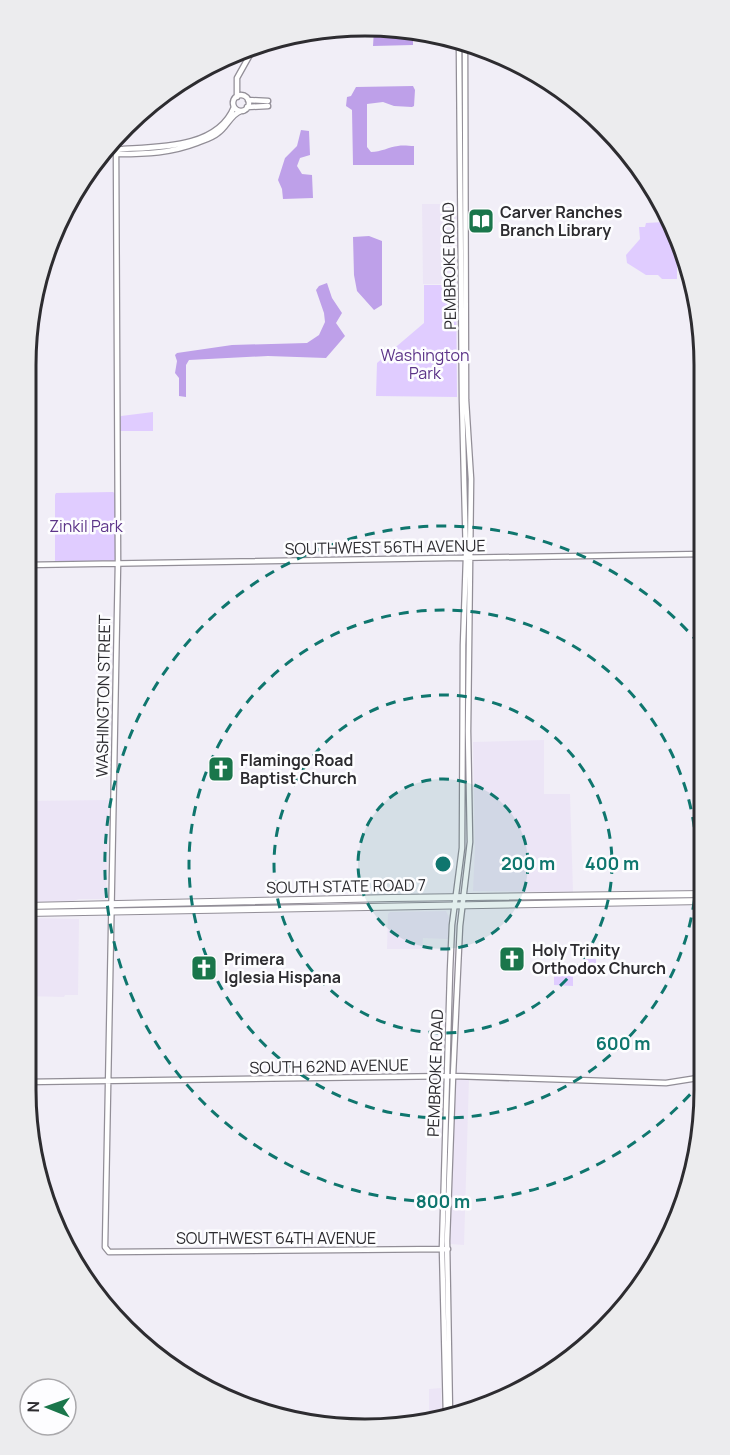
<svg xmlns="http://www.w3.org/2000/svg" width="730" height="1455" viewBox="0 0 730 1455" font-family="Manrope,sans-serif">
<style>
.built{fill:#ece5f6}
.green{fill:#e0ccff}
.water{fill:#bea0e9}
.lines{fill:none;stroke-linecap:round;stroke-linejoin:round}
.secondary-casing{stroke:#928e97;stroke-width:7}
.primary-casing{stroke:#928e97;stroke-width:8}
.secondary{stroke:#fff;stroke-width:4.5}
.primary{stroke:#fff;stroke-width:6}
.ring{fill:none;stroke:#0f766e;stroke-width:3;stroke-dasharray:10 8}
.labels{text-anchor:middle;stroke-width:5;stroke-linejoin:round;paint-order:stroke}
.poi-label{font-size:16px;font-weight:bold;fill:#2d2c30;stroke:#fdfdff;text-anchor:start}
.street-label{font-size:16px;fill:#2d2c30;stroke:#fdfdff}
.park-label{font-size:16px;fill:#5c3488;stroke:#fdfdff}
.rim{fill:none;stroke:#2d2c30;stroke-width:3}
.centre{fill:#0f766e;stroke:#fdfdff;stroke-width:3}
.ring-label{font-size:18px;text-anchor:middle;font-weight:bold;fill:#0f766e;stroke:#fdfdff;stroke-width:5;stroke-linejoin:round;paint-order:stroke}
</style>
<rect width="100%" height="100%" fill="#f1eef7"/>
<path class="built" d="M422,204H457V284H423Z
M544,740V794H570L573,892L473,891L475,849L473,742Z
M109,800L106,896L103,899H79L70,902H26V801Z
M446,911L449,917L448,939L423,938L422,949H387L388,914L390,912Z
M26,918L79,919L78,995H65L64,997L26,996Z
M454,1078H469L464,1245L450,1244Z
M441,1388L442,1417L429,1421V1389Z"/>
<path class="green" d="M664,220H670L677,232V279H662L658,275H646L627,263L626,255L640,239L639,227H645L646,223L664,222Z
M424,285H456L457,397L376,396L377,363L424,323Z
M153,412V431H119V419L121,416Z
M113,492L116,494V558L113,562L58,564L55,562V495L56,493Z
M583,959H596V970H583Z
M554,970H573V986L554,985Z"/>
<path class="water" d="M374,30H401L413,33V45L373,46Z
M413,86L415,90L414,106L412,107L394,106L383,102L367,104V147L371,152C381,152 389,147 398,146C403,145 409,146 414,146V165H353L352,110L346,106L347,97L351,96L356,87Z
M301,130L309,131L310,155L300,158L297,166L302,174L312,175L313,198L283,199L282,189L278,180L285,158L297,146Z
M369,236L382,241V305L374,310L357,291L354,275L353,237Z
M327,283L332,298L342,313L336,323L345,336L326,358L268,356L189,360L186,365V397L179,396V378L175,373L177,361L175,355L177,353L232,345L307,343L319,335L325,322L324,313L316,290L319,286Z"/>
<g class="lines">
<defs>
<path id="secondary" d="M233 103a8 8 0 1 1 16 0a8 8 0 1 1-16 0Z
M237,97V78L256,44
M248,100L268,101
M247,107L268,106
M116,143L118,563L105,1247L109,1252L448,1249
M109,151C114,151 118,149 123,149C159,147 218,148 234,107
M116,151L119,154C147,154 171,153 197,143C204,140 212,138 218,133C227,127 231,114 241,111
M26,565L702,554
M26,1082L453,1076L666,1083L704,1077
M450,1414L447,1241L453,1076L460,926L470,842L468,731L471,479L466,400L465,47
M446,1416L442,1248L450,971L452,925L462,848L463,645L466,557L462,400L459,46"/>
<path id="primary" d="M26,906L391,898L703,894
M26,913L703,901"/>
</defs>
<use href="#secondary" class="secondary-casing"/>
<use href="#primary" class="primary-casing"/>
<use href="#secondary" class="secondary"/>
<use href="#primary" class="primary"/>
</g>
<circle cx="443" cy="864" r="85" fill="#0f766e" fill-opacity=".12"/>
<g class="ring">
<circle cx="443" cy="864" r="85"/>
<circle cx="443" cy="864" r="169"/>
<circle cx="443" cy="864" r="254"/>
<path d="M702 1081A338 338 0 1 1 702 647"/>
</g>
<defs>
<symbol id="library-square" viewBox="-11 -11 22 22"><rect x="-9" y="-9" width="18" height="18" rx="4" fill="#1a764b" stroke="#fdfdff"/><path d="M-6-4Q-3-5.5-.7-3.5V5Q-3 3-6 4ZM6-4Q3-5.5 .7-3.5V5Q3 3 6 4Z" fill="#fff"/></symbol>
<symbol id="church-square" viewBox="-11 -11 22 22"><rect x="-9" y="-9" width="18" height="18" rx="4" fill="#1a764b" stroke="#fdfdff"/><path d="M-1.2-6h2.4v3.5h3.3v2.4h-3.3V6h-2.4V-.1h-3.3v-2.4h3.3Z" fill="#fff"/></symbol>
</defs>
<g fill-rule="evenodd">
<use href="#library-square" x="466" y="206" width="30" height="30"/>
<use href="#church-square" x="206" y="754" width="30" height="30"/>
<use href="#church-square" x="497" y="944" width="30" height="30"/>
<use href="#church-square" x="189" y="953" width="30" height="30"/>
</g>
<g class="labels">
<g class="poi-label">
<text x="500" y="218">Carver Ranches<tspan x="500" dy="18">Branch Library</tspan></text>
<text x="240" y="766">Flamingo Road<tspan x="240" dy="18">Baptist Church</tspan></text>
<text x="532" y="956">Holy Trinity<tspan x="532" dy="18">Orthodox Church</tspan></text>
<text x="224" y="965">Primera<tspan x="224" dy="18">Iglesia Hispana</tspan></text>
</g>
<g class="street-label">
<text transform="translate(449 266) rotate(-91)" y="6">PEMBROKE ROAD</text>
<text transform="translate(385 547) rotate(-1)" y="6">SOUTHWEST 56TH AVENUE</text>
<text transform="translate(103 696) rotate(-89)" y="6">WASHINGTON STREET</text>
<text transform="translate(346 886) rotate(-1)" y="6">SOUTH STATE ROAD 7</text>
<text transform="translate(329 1066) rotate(-1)" y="6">SOUTH 62ND AVENUE</text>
<text transform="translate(435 1073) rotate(-88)" y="6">PEMBROKE ROAD</text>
<text x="276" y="1244">SOUTHWEST 64TH AVENUE</text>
</g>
<g class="park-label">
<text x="425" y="361">Washington<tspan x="425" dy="18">Park</tspan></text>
<text x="86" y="532">Zinkil Park</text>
</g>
</g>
<path d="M0 0H730V1455H0ZM365 36H365A329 329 0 0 1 694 365V1090A329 329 0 0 1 365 1419H365A329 329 0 0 1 36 1090V365A329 329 0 0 1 365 36Z" fill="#ececee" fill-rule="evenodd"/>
<path class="rim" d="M365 36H365A329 329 0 0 1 694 365V1090A329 329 0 0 1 365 1419H365A329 329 0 0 1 36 1090V365A329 329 0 0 1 365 36Z"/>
<circle cx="443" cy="864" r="9" class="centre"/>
<g class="ring-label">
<text x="528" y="870">200 m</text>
<text x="612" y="870">400 m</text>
<text x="623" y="1050">600 m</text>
<text x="443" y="1208">800 m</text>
</g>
<g transform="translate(48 1407) rotate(271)"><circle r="28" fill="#fdfdff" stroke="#aaa9ac" stroke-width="1.5"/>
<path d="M0-4.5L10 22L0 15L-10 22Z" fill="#1a764b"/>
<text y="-9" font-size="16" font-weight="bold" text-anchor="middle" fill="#2d2c30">N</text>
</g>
</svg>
